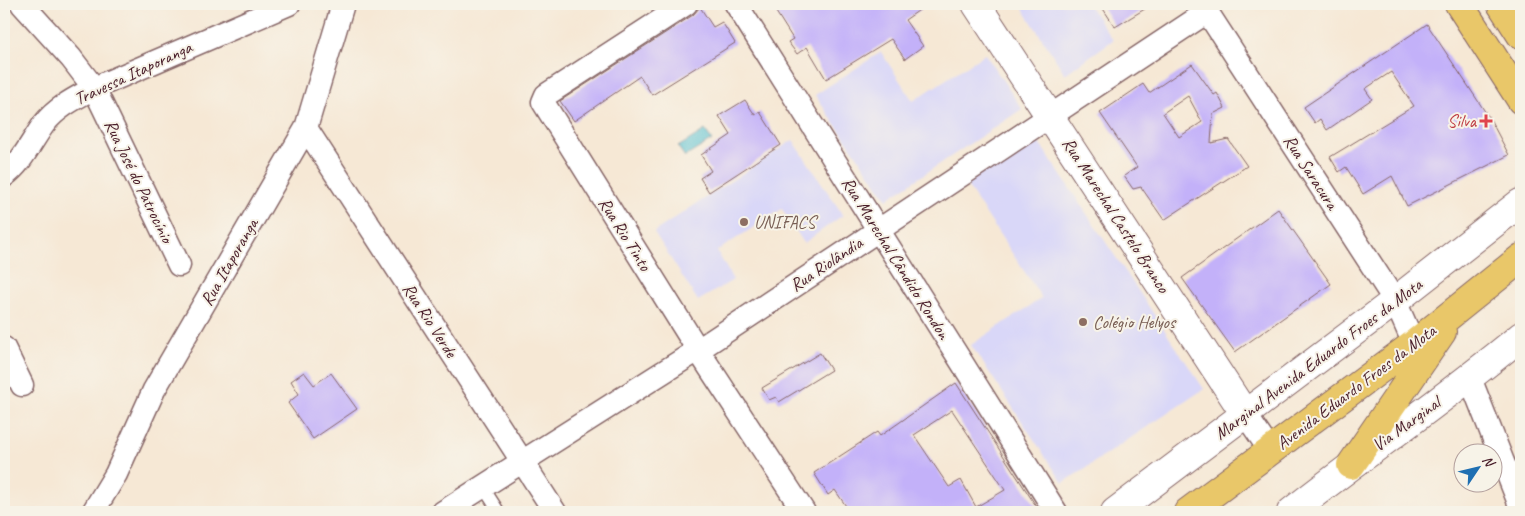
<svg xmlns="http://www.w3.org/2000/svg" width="1525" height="516" viewBox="0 0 1525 516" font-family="Caveat,sans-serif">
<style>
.built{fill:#d9d7f8}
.water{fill:#54bfcf;stroke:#4f6f7d}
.building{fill:#c3b1f9;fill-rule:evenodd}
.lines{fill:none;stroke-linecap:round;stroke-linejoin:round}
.service-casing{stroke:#866566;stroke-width:14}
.minor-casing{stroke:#866566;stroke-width:25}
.tertiary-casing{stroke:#866566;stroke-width:30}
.primary-casing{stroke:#866566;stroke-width:30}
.trunk-casing{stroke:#866566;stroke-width:30}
.service{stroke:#fff;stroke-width:11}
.minor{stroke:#fff;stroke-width:22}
.tertiary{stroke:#fff;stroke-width:28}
.primary{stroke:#e9c769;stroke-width:28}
.trunk{stroke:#e9c769;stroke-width:28}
.health-dot{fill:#e0444e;stroke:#f7f3e8;stroke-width:2}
.education-dot{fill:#8d6e63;stroke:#f7f3e8;stroke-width:2}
.labels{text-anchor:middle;stroke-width:4;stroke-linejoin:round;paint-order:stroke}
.street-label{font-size:18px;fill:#4a1f2b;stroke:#f7f3e8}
.health-label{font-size:18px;fill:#be3a42;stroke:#f7f3e8;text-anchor:end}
.education-label{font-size:18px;fill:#785e54;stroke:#f7f3e8;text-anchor:start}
</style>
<rect width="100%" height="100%" fill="#f7f3e8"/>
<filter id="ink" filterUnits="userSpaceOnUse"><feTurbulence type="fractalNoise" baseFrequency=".02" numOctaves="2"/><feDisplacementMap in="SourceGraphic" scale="10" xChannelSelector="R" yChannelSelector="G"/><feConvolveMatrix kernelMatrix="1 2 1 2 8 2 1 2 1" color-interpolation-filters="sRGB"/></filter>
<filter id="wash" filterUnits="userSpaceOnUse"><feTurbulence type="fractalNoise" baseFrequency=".0096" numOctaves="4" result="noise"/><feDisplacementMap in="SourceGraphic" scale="20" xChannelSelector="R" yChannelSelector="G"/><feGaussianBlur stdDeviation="1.12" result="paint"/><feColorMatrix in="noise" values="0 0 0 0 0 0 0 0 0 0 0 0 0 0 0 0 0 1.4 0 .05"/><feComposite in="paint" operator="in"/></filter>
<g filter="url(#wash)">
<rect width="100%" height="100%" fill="#f6e8d5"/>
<path class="built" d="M1020,4H1088L1113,40L1065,74Z
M881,52L913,101L985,54L1022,109L887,199L815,95Z
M1034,135L1204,389L1063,483L971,345L1042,298L964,181Z
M793,140L843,215L804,243L782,209L717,251L733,280L698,301L654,232Z"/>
<path class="water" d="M705,130L712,140L685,157L678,147Z"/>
<g id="blocks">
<path class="building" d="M771,4H928L905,20L923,46L905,59L891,39L826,79L807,47L797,54L788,42L793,39Z
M1100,4H1153L1115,27Z
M700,7L713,27L722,22L735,43L652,95L640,76L574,121L560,101L693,15Z
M1427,24L1490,119L1509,155L1407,206L1392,176L1363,194L1346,167L1339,172L1330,157L1414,106L1391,72L1365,89L1372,99L1327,130L1320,119L1315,123L1304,107Z
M1192,64L1214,95L1217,93L1225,108L1213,114L1211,143L1228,139L1247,166L1164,220L1141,187L1133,189L1124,176L1137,167L1100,113L1143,84L1149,93ZM1188,96L1202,122L1179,137L1163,113Z
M745,100L755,115L760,112L781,145L709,192L700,178L711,171L701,155L731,135L719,116Z
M1278,209L1331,284L1235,352L1182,278Z
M820,353L831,370L779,402L776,397L769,400L762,388Z
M304,372L314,385L331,373L357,409L313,439L288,403L299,394L291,381Z
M956,383L1040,512H850L835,490L828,495L814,473L877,432L880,436ZM952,410L1005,490L976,507L961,480L949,487L914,435Z"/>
</g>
</g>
<g filter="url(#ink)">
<use href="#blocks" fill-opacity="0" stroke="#866566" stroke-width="1"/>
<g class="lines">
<defs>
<path id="service" d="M483,487L499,512"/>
<path id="minor" d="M22,4L71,58L94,88L179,265
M686,4L546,95L543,102L698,350L804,512
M736,4L1056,512
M1202,4L1395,301L1414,344
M306,128L555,512
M4,176C22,163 31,142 44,124C57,107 76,98 94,88L289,4
M4,348L22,385
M1470,378L1521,508
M1245,414L1271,452
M93,512L116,474L154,390L306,128L343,4
M443,512L698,350L1207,12"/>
<path id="tertiary" d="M976,4L1245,414
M1115,512L1395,301L1520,203
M1291,512C1367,452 1447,398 1521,336"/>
<path id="primary" d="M1459,4L1521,100
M1501,4L1521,35"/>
<path id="trunk" d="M1351,465L1442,332
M1188,512L1414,344L1521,258"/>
</defs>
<use href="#service" class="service-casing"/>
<use href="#minor" class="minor-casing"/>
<use href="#tertiary" class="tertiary-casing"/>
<use href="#primary" class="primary-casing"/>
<use href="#trunk" class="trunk-casing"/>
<use href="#service" class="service"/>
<use href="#minor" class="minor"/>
<use href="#tertiary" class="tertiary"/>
<use href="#primary" class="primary"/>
<use href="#trunk" class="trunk"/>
</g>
</g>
<path class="health-dot" d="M1483.5 113.5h5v5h5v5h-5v5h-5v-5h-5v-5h5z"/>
<g class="education-dot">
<circle cx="744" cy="222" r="5"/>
<circle cx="1083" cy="322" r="5"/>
</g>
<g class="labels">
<g class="street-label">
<text transform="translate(133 73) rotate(-25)" y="6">Travessa Itaporanga</text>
<text transform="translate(1311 172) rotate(57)" y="6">Rua Saracura</text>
<text transform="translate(139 181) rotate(64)" y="6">Rua José do Patrocínio</text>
<text transform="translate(1116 215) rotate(57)" y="6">Rua Marechal Castelo Branco</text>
<text transform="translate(625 234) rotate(58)" y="6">Rua Rio Tinto</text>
<text transform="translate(896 258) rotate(58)" y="6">Rua Marechal Cândido Rondon</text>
<text transform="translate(229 262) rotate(-60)" y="6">Rua Itaporanga</text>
<text transform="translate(826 264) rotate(-34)" y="6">Rua Riolândia</text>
<text transform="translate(430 320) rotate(57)" y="6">Rua Rio Verde</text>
<text transform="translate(1318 359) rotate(-37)" y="6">Marginal Avenida Eduardo Froes da Mota</text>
<text transform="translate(1356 387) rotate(-37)" y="6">Avenida Eduardo Froes da Mota</text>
<text transform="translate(1406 424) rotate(-36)" y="6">Via Marginal</text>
</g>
<g class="health-label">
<text x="1476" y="127">Silva</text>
</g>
<g class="education-label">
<text x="754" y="228">UNIFACS</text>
<text x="1093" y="328">Colégio Helyos</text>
</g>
</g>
<rect width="1525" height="516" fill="none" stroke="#f7f3e8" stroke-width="20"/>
<g transform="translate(1478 468) rotate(55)"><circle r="24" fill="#f7f3e8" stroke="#b29e9c"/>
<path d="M0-4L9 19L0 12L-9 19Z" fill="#1f6fb2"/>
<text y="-8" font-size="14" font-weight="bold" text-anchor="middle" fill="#4a1f2b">N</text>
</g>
</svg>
